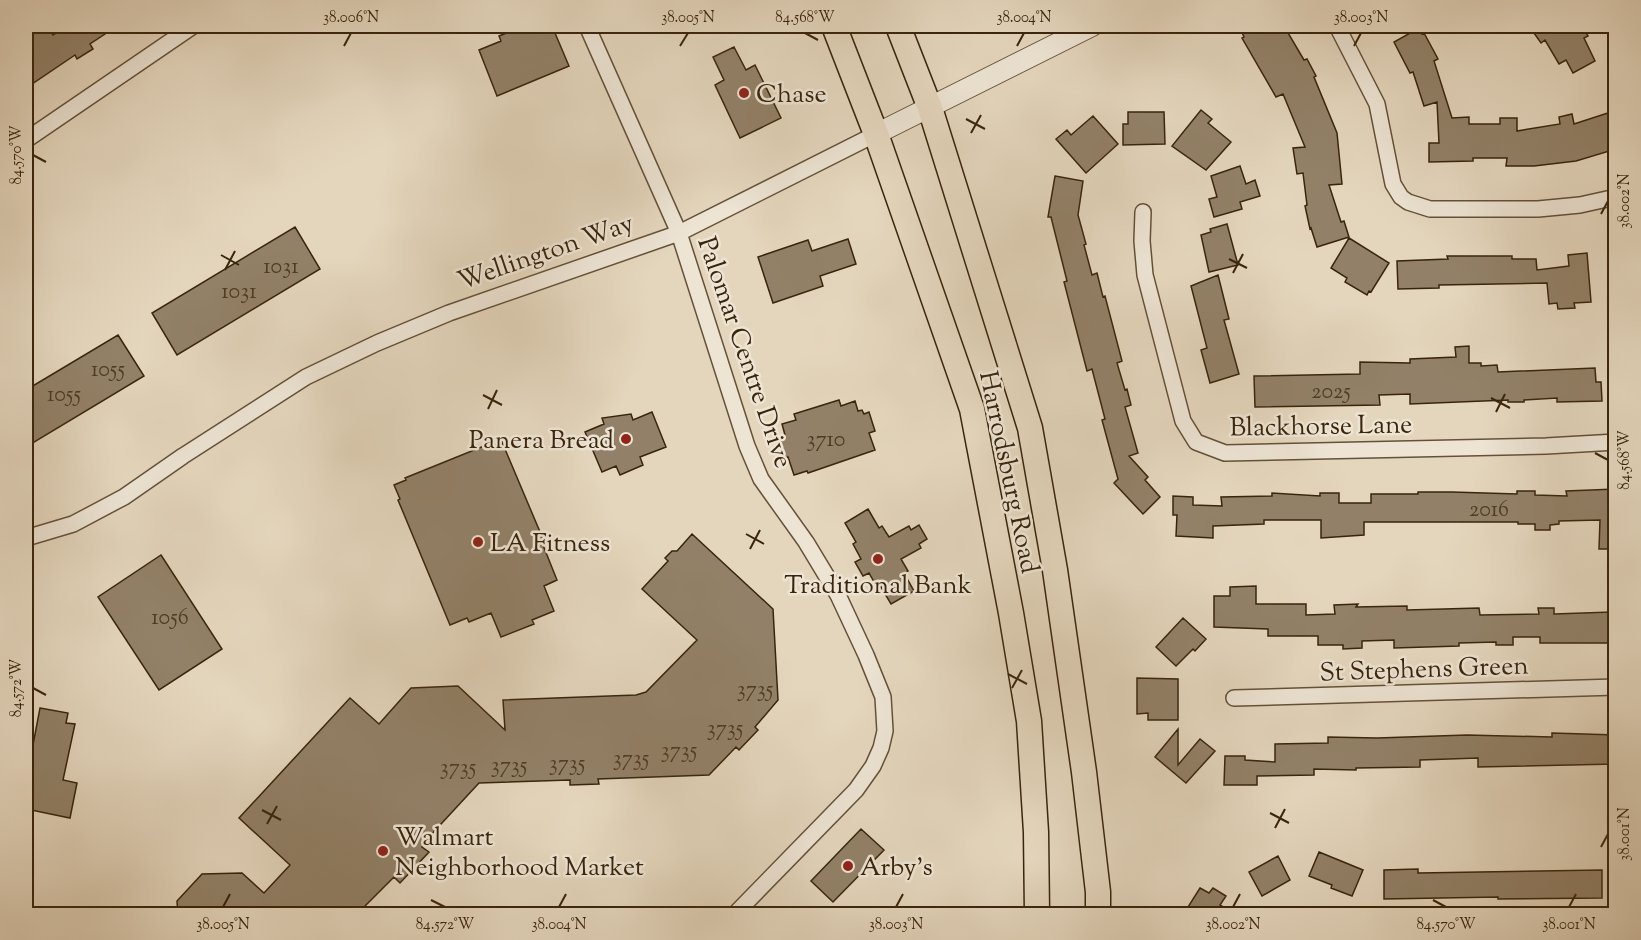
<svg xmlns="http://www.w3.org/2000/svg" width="1641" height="940" viewBox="0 0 1641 940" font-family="'Sorts Mill Goudy',serif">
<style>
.building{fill:#928168;stroke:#39250c;stroke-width:1.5}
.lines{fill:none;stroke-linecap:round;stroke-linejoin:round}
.minor-casing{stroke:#645138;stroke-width:18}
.tertiary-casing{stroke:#645138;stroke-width:22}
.primary-casing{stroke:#39250c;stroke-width:27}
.minor{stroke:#ede4d4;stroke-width:15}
.tertiary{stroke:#ede4d4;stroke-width:20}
.primary{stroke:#e4d6bd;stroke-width:24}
.ticks{fill:none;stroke:#39250c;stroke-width:2}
.poi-dot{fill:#8f2418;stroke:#ede4d4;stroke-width:2}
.labels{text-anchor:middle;stroke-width:5;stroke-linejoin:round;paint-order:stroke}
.number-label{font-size:22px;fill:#4f3c23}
.poi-label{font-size:26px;fill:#39250c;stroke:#ede4d4;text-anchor:start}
.street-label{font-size:26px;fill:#39250c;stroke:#ede4d4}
.neatline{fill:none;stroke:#39250c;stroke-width:2}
.ticks-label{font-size:15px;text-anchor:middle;fill:#39250c}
</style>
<rect width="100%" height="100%" fill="#e4d6bd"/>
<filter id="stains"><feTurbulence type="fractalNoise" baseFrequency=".00333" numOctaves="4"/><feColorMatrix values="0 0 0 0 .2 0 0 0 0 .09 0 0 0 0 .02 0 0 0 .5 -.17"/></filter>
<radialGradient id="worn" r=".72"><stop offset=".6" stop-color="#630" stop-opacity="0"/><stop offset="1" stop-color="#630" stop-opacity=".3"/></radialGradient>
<path class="building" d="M44,26H46L53,35L67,26H117L90,44L93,49L77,59L75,55L26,88V38Z
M524,26H552L569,66L497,96L479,50L501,41L499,36Z
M1239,26H1284L1304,60L1307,59L1316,76L1314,77L1337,133L1342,184L1329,185L1341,222L1344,221L1349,237L1317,247L1311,228L1310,229L1305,206L1307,205L1303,173L1297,174L1293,148L1305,147L1283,94L1276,97L1242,38L1244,37Z
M1529,26H1582L1588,36L1584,38L1595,61L1573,73L1566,60L1559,64L1545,40L1541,43Z
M1419,28L1422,34L1424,33L1438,59L1434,61L1452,118L1469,117V124H1500V118H1517V131L1560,124L1559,117L1572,114L1574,124L1608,113L1609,115L1616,113V149L1576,161L1534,166H1506L1507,158H1473V161L1429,162V143H1439L1437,102L1424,106L1413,72L1410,73L1394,42Z
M734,47L746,70L755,65L781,118L740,138L715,85L724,80L713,57Z
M1201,110L1212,119L1208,123L1231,142L1206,170L1172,146Z
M1128,112H1164L1165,144L1123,145V124H1128Z
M1093,116L1118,144L1086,173L1056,139L1067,130L1071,135Z
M1240,166L1246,184L1255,180L1260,196L1240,202L1242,209L1214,217L1209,199L1217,197L1211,176Z
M1055,176L1083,181L1078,215L1086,244L1084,245L1092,275L1097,273L1103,297L1105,296L1122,361L1117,363L1125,390L1127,389L1131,405L1125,407L1138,453L1129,456L1148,477L1145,480L1160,497L1143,514L1114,483L1118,479L1102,420L1105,419L1092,369L1087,371L1064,282L1067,281L1051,217H1048Z
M1227,224L1238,265L1209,272L1201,235L1211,232L1210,229Z
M295,227L320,269L177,355L152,313Z
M1349,238L1389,263L1371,292L1369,291L1367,295L1345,282L1347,278L1331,268Z
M848,239L856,264L820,276L823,286L773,303L758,257L808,240L812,251Z
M1587,253L1591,302L1574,303L1575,308L1558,309L1557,303L1549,304L1547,283L1439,285V288L1398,289L1397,261L1448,259L1447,256H1512V259H1536L1537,270L1569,266L1568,255Z
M1218,275L1229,319L1224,320L1239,374L1210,383L1201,350L1207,348L1191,286Z
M118,335L144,376L26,447V390Z
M1469,346V363H1481V366L1497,365L1498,372L1595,368L1596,382H1601L1602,401L1557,402V398L1524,400V402H1508V400L1410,404V394L1379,395L1380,405L1255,407L1254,376L1360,374V362L1410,363V359L1456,357L1455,347Z
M839,400L841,406L855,401L858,411L862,410L864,414L869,412L875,431L869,433L875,450L808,473L807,471L794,475L788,457L783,459L777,442L782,440L781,436L785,435L782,424L796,420L794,414Z
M652,412L666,447L640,457L643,465L620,475L616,466L602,472L585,432L604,424L602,418L631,414L633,420Z
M502,442L543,539L541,540L557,580L544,586L554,611L532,620L534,624L501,637L491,613L469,622L467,618L450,625L398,500L400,499L394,485L406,480L405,478L484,446L485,449Z
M1616,489V549H1599L1600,520L1559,521V524L1550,525V530H1535V524H1518V522H1364V535L1321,538V520H1264V524L1213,526V538L1176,536L1177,515H1173V496L1193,497V505L1222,506L1221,497L1272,496V493L1320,496V493H1339V503H1371V494H1418V492H1452L1517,494V491H1535V495L1567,496L1566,491Z
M868,509L879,528L882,526L889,537L909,526L911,530L919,525L927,539L919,544L921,548L901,559L908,571L904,573L914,591L891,604L881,587L878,589L869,573L863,576L855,562L861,559L853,544L856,542L845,523Z
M692,534L773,609L778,700L755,727L758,730L739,750L736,747L709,775L598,779L599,784L570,785V780L479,783L429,837L422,847L429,852L400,883L394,877L356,915H178L177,901L202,874L242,873L264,893L290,865L239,818L350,698L379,724L411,688L458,686L505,730L503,700L636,695L646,692L697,640L642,589L668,561L665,558L672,551H677Z
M161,555L222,649L159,690L98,597Z
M1256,586V604H1306V615L1335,614L1334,605L1358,604L1356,607L1407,606V610L1479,608L1480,615L1539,614L1538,608H1554V614L1612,612V626H1616V643H1540V637H1513V645H1496V642L1459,643V646L1394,648V640L1362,641V648L1343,649V645H1318V636H1268V629L1214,627V596H1230V587Z
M1183,618L1206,639L1195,651L1193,649L1176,666L1156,647Z
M1137,678L1178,679V720H1148V713L1137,714Z
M40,708L68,713L66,723L75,724L63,780L77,783L70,818L26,809V768L29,749L32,750Z
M1178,729V765L1200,739L1215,751L1186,783L1155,757Z
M1552,733L1616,735V764L1478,767V758L1420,760V767L1356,768V770L1314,769V775L1257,776V785H1224L1225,756H1245V760L1275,762V744L1328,743V737L1377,738L1467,735L1552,737Z
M861,829L884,850L833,902L811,881Z
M1319,852L1363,870L1352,896L1331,888L1332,885L1309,876Z
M1278,856L1290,880L1262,896L1249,872Z
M1418,869V873L1602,870V898L1498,899V897L1384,899V870Z
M1200,888L1209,893L1213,888L1226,896L1220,905L1236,915H1188L1191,909L1188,907Z"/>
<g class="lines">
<defs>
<path id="minor" d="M587,26L679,233L747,446L761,479L806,542L838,595L866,655L883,697L885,731L881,748L873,766L856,790L735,914
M1337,26L1377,104L1393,184L1401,197L1408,202L1430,209H1538L1580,205L1616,197
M26,140L193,26
M1143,212L1142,241L1145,275L1183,421L1196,442L1225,453L1546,446L1616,442
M26,538L73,524L124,497L183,456L306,377L377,343L449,313L679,233L876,134
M1234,698L1616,687"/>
<path id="tertiary" d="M876,134L1092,26"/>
<path id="primary" d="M834,26L876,134L972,409L1011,613L1029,721L1036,832L1037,914
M898,26L930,108L1030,428L1055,570L1084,772L1098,892V914"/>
</defs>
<use href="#minor" class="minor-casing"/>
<use href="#tertiary" class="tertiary-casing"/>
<use href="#primary" class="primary-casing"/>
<use href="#minor" class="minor"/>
<use href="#tertiary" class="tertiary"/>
<use href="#primary" class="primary"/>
</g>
<path class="ticks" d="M805,33L818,40M344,46L351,33M680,46L688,33M1017,46L1024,33M1354,46L1361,33M966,119L985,129M971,133L981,115M33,155L46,162M1601,214L1608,201M221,255L239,265M1229,259L1247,268M225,270L235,251M1233,273L1243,254M483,395L502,405M1491,398L1510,408M488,409L497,390M1496,412L1505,394M1595,453L1608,460M746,534L764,544M750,549L760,530M1008,674L1027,684M33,688L46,695M1012,688L1022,670M262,810L281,820M1270,813L1289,823M267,824L277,806M1275,828L1285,809M1601,847L1608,834M431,900L445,907M1433,900L1446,907M223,907L230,894M559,907L566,894M896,907L903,894M1233,907L1240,894M1569,907L1576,894"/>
<g class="poi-dot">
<circle cx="744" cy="93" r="6"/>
<circle cx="626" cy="439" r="6"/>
<circle cx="478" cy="542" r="6"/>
<circle cx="878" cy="559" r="6"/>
<circle cx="383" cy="851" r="6"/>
<circle cx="848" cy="866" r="6"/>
</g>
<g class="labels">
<g class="number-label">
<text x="281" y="273">1031</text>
<text x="239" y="298">1031</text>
<text x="108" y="376">1055</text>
<text x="1331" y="398">2025</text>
<text x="64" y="401">1055</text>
<text x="826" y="446">3710</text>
<text x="1489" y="516">2016</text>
<text x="170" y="624">1056</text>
<text x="755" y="696">3735</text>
<text x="725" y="735">3735</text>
<text x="679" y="757">3735</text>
<text x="631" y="765">3735</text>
<text x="567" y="770">3735</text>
<text x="509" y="772">3735</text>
<text x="458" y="774">3735</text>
</g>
<g class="poi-label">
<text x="756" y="102">Chase</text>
<text x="614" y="448" text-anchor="end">Panera Bread</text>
<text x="490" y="551">LA Fitness</text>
<text x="878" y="593" text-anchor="middle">Traditional Bank</text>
<text x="395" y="845">Walmart<tspan x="395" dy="30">Neighborhood Market</tspan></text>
<text x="860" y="875">Arby's</text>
</g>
<g class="street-label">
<text transform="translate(545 251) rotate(-19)" y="9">Wellington Way</text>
<text transform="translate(746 352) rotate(71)" y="9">Palomar Centre Drive</text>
<text transform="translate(1321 425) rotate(-1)" y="9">Blackhorse Lane</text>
<text transform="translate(1010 472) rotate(78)" y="9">Harrodsburg Road</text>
<text transform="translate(1424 668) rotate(-2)" y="9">St Stephens Green</text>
</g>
</g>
<rect width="1641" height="940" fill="none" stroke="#e4d6bd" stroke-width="66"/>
<rect x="33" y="33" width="1575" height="874" class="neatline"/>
<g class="ticks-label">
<text x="351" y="22">38.006°N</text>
<text x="688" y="22">38.005°N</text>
<text x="805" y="22">84.568°W</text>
<text x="1024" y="22">38.004°N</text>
<text x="1361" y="22">38.003°N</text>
<text transform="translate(16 155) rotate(-90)" y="5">84.570°W</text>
<text transform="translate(1624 201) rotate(-90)" y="5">38.002°N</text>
<text transform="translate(1624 460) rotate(-90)" y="5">84.568°W</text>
<text transform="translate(16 688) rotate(-90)" y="5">84.572°W</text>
<text transform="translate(1624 834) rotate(-90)" y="5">38.001°N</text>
<text x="223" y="929">38.005°N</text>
<text x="445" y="929">84.572°W</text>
<text x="559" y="929">38.004°N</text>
<text x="896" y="929">38.003°N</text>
<text x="1233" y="929">38.002°N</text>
<text x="1446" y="929">84.570°W</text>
<text x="1569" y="929">38.001°N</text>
</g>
<rect width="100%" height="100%" filter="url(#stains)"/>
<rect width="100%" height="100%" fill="url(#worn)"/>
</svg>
